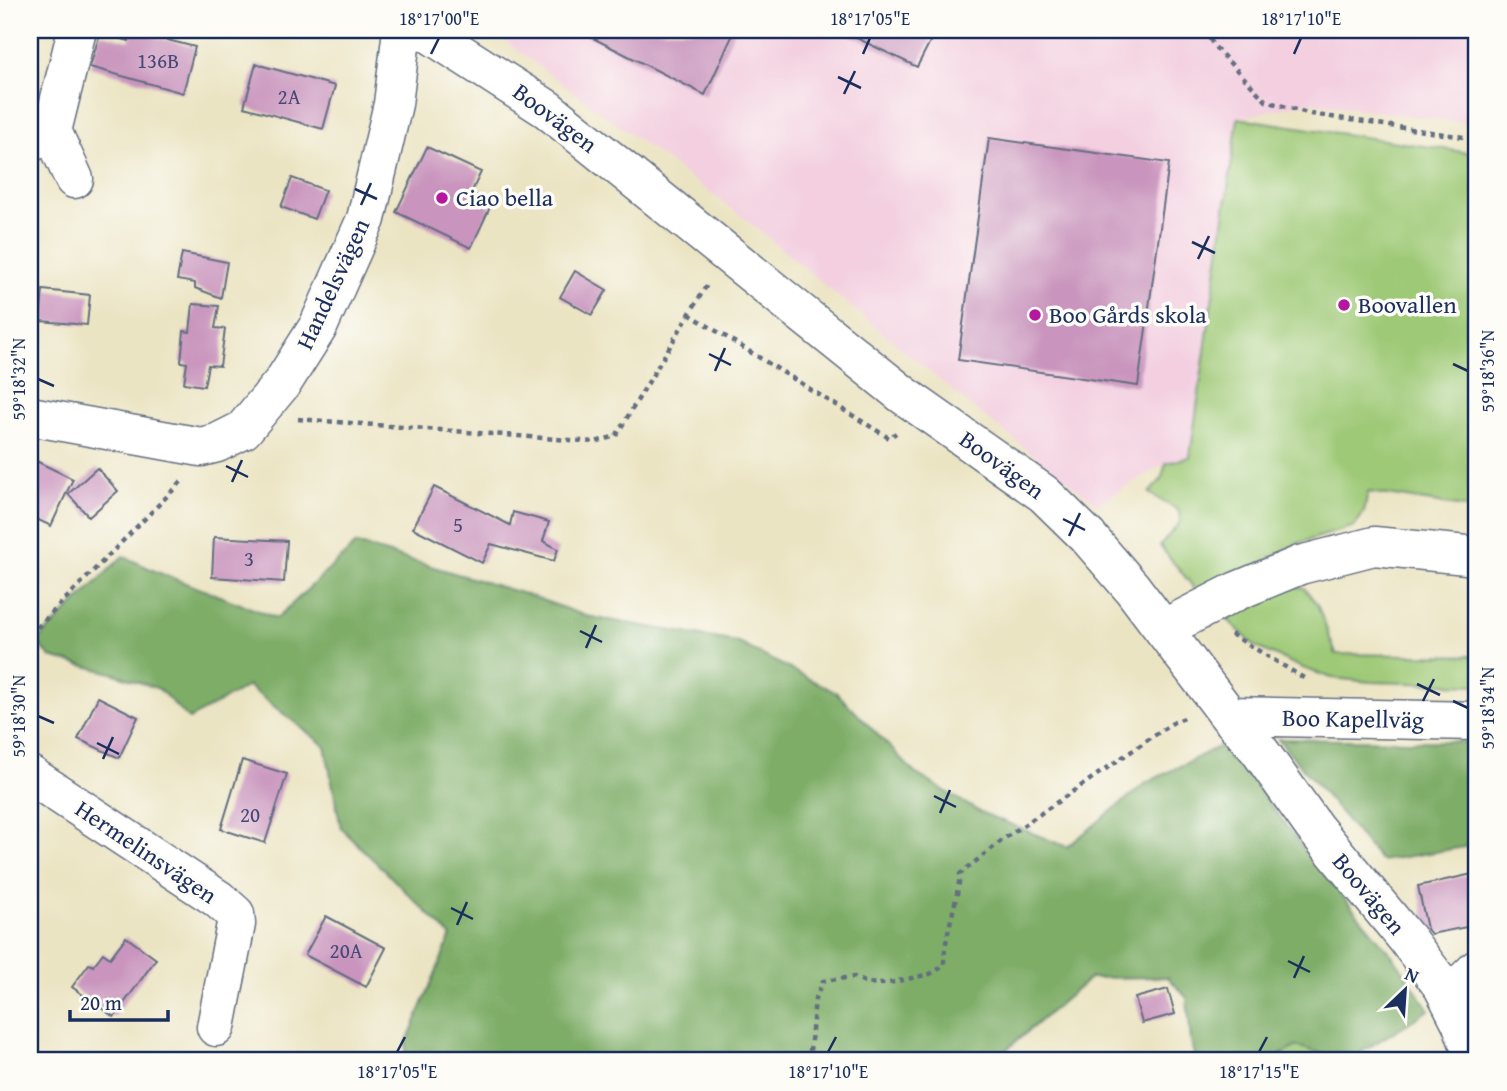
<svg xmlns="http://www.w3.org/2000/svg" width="1507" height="1091" viewBox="0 0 1507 1091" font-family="'Gentium Book Plus',serif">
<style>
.built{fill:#f3cfe0}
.green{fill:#9ec976;stroke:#5c7c6a;stroke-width:2}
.forest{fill:#7ead67;stroke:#4c6e62;stroke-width:2}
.building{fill:#c994bd}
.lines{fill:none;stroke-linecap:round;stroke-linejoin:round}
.minor-casing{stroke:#646e81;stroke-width:41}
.path{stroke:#646e81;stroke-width:4.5;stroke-dasharray:5 5;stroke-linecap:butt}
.minor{stroke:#fff;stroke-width:38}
.ticks{fill:none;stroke:#1b2f5e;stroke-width:2.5}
.poi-dot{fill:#b5179e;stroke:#fdfcf7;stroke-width:2.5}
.labels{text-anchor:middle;stroke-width:7;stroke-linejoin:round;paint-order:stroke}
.number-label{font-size:21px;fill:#464876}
.street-label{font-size:24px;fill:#1b2f5e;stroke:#fdfcf7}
.poi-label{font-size:24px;fill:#1b2f5e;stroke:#fdfcf7;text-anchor:start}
.neatline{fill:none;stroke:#1b2f5e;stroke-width:2.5}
.ticks-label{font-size:18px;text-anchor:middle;fill:#1b2f5e}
</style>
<rect width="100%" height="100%" fill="#fdfcf7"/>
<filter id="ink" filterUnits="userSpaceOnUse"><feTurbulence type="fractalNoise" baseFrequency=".0143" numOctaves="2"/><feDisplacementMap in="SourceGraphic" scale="14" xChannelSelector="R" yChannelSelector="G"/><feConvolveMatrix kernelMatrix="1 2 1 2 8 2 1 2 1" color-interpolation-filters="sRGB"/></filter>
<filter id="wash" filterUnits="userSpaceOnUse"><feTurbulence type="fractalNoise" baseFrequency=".00686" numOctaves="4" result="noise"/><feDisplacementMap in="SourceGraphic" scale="28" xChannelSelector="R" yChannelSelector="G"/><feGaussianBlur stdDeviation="1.57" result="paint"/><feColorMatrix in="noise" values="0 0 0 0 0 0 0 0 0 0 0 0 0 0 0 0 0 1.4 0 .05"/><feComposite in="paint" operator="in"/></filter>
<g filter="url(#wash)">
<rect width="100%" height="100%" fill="#ebe4c3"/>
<path class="built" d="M490,30H1477V125L1309,102L1239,118L1190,457L1166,463L1097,504L977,411L744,218Z"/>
<path class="green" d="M1238,118L1477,154V509L1368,492L1364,512L1355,526L1299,543L1199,594L1160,546L1180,522L1179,511L1149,493L1161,480L1166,463L1190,457Z
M1292,586L1304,588L1317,604L1336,654L1477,656V685L1370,682L1332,678L1303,668L1256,647L1225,617Z
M1297,1046L1346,1061H1268Z"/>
<path class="forest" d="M356,544L525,594L586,616L737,642L837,693L915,773L980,812L1067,847L1146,783L1224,744L1312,860L1396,960L1429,1010L1347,1061L1297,1046L1268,1061H1197L1191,1041L1187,998L1168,977L1090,978L993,1061H406V1044L451,936L341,828L325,746L248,686L189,719L159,689L112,673L50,657L37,641L123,556L157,572L277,618Z
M1278,739L1477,742V845L1381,861Z"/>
<g id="blocks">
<path class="building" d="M577,30H735L705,95Z
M840,30H936L917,67Z
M132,31L195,47L183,93L90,67L100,33L129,41Z
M256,64L335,86L323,129L244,107Z
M989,138L1169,163L1138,386L958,360Z
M427,147L481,172L471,193L492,203L471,248L396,212Z
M292,178L325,190L314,219L281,207Z
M182,253L227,262L221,298L195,288V283L177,280Z
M575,271L607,290L592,315L560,297Z
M43,290L90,295L87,325L40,321Z
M193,304L219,306L215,328L225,329L220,366L208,365L204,386L184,383L187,363L181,362L184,331L190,332Z
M30,458L73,479L51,526L30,516Z
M97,468L118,491L89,517L68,494Z
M434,487L510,525L513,512L549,522L543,541L558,549L554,561L491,544L482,563L413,528Z
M214,537L287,541L284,582L212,577Z
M98,697L138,717L119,758L78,739Z
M242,760L287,774L265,843L221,829Z
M1477,873V925L1431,934L1427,929L1418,886Z
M326,916L386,948L366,987L305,955Z
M126,937L156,959L114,1017L72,987L89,964L93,966L103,953L110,958Z
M1168,989L1175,1014L1142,1023L1135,998Z"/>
</g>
</g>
<g filter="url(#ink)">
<use href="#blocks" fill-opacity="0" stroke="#646e81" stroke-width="2"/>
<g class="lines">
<defs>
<path id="minor" d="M424,30L547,109L902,394L1044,494L1088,537L1132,588L1229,716L1259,750L1314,827L1406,938L1443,987L1461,1022L1475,1061
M52,131L74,179
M30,143L52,131L77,30
M30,416L201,447L217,443L243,430L283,382L318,327L366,219L393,104L402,30
M1163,629L1237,591L1300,565L1374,546L1477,556
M1229,716L1477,721
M30,775L218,899L235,914L236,924L216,1027
M1449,996L1477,969"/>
</defs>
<use href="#minor" class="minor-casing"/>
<path class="path" d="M353,30L366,33
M1205,30L1214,46L1266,101L1311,114L1477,139
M689,314L889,438L896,433
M298,419L595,442L616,436L708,283
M1231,634L1307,680
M30,635L184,479
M809,1061L815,999L823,981L854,977L867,983L885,984L930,974L944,966C944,934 957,906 960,874L1005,838L1174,722L1187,717"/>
<use href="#minor" class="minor"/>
</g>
</g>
<path class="ticks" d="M431,54L439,38M863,54L870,38M1294,54L1301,38M838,77L861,88M844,94L855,71M355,189L377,199M361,205L371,183M1192,242L1215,253M1198,259L1209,236M709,354L731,365M1453,364L1468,371M715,371L725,348M38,379L54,386M226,466L248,477M232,482L242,460M1063,519L1085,530M1069,536L1080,513M580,631L602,642M586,648L596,625M1417,684L1440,695M1423,701L1434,679M1453,701L1468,708M38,716L54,723M97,743L119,754M103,759L113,737M934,796L956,807M940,813L950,790M451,908L473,919M457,925L467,902M1288,961L1310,972M1294,978L1304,956M397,1052L405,1037M828,1052L836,1037M1259,1052L1267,1037"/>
<g class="poi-dot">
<circle cx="442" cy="198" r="7"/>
<circle cx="1344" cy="305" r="7"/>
<circle cx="1035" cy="315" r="7"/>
</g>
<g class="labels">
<g class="number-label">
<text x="158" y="68">136B</text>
<text x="289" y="104">2A</text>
<text x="458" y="532">5</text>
<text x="249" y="566">3</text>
<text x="250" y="822">20</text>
<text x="346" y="958">20A</text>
</g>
<g class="street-label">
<text transform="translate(555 118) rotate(37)" y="8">Boovägen</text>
<text transform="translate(333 284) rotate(-65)" y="8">Handelsvägen</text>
<text transform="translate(1002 465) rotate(36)" y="8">Boovägen</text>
<text transform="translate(1353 719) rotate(1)" y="8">Boo Kapellväg</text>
<text transform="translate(146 852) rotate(34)" y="8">Hermelinsvägen</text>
<text transform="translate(1369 894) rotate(50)" y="8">Boovägen</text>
</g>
<g class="poi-label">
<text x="456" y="206">Ciao bella</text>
<text x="1358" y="313">Boovallen</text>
<text x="1049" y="323">Boo Gårds skola</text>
</g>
</g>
<rect width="1507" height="1091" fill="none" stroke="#fdfcf7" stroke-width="77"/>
<g transform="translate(1405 990) rotate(25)" stroke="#fdfcf7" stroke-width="5" paint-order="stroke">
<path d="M0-5L12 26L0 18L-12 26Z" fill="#1b2f5e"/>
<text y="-10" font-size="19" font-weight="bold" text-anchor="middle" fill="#1b2f5e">N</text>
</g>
<path d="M70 1010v10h98v-10" fill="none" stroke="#1b2f5e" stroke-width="3.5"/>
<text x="80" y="1010" font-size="21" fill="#1b2f5e" stroke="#fdfcf7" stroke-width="5" paint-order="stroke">20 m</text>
<rect x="38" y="38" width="1430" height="1014" class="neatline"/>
<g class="ticks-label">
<text x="439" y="25">18°17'00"E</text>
<text x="870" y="25">18°17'05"E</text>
<text x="1301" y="25">18°17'10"E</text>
<text transform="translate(1488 371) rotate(-90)" y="6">59°18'36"N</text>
<text transform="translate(19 379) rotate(-90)" y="6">59°18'32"N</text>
<text transform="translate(1488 708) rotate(-90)" y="6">59°18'34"N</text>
<text transform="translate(19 716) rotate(-90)" y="6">59°18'30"N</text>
<text x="397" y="1078">18°17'05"E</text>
<text x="828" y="1078">18°17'10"E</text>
<text x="1259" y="1078">18°17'15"E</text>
</g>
</svg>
